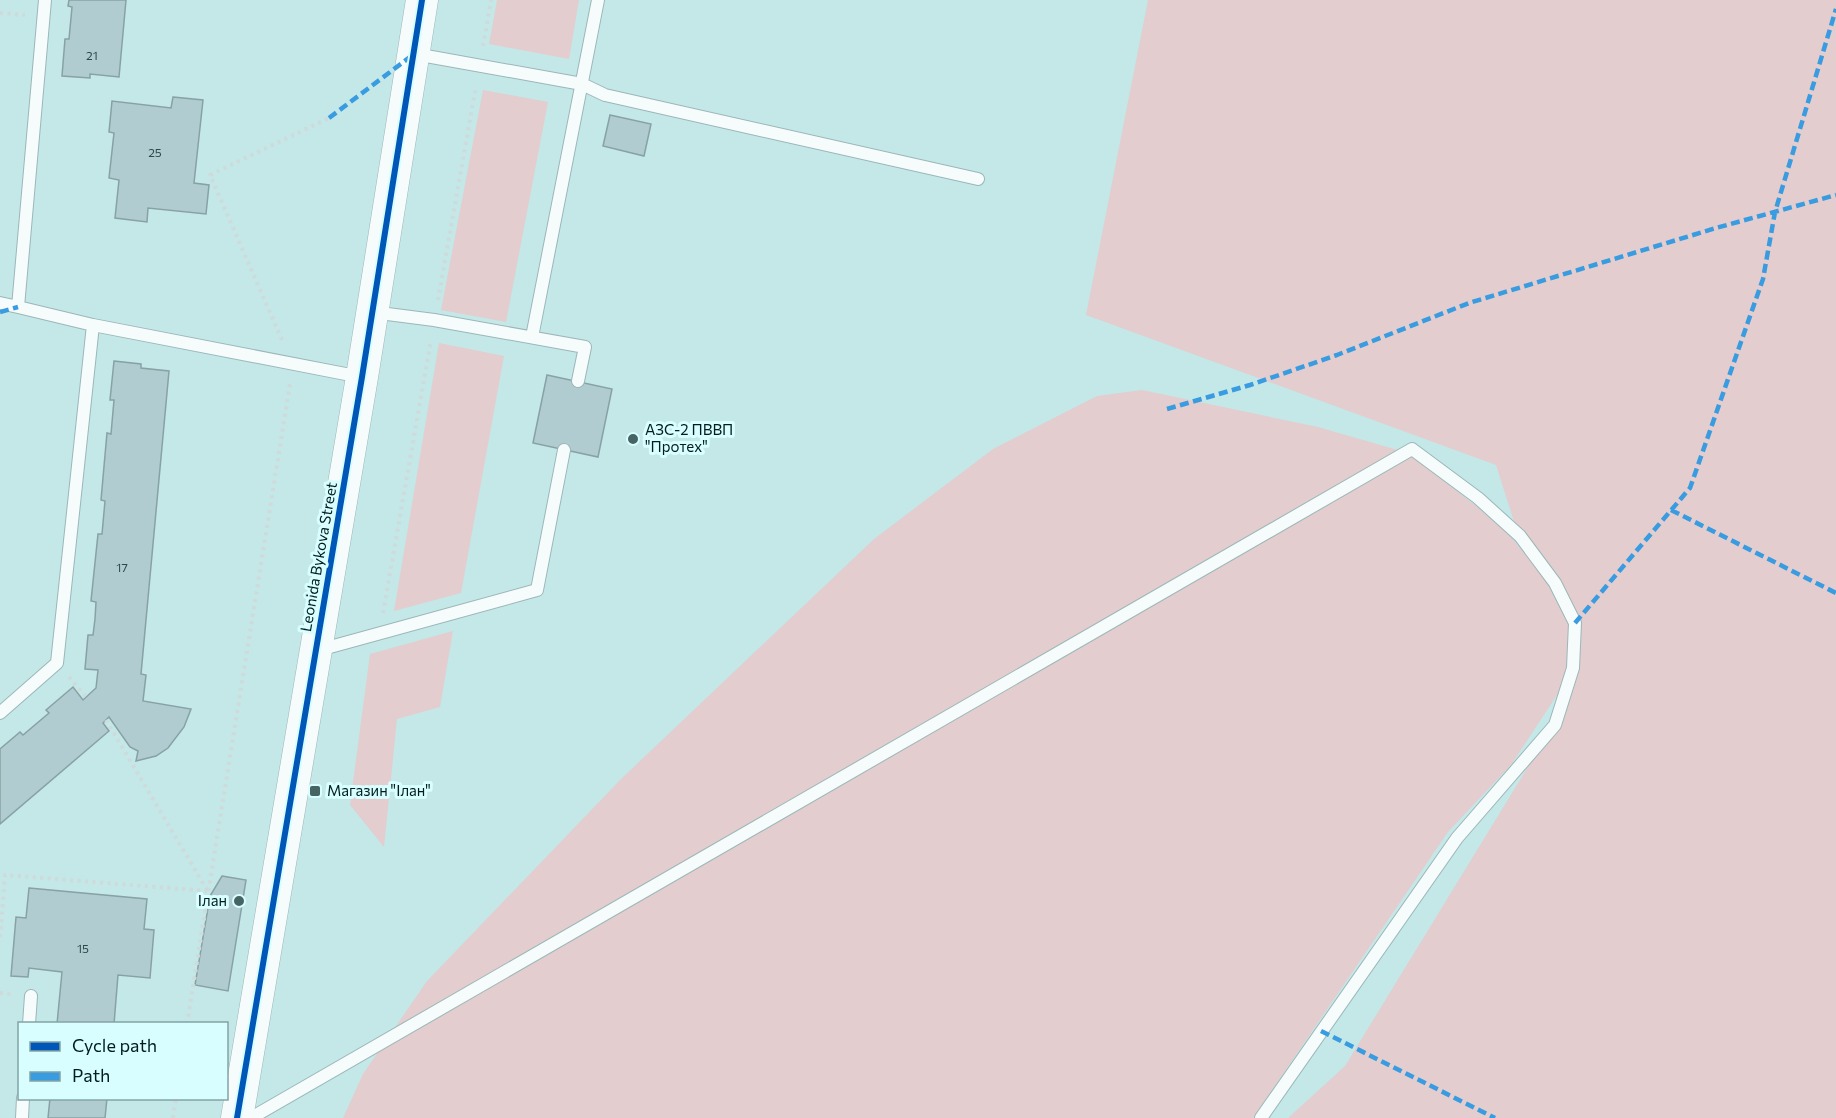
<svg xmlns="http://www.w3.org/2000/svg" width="1836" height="1118" viewBox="0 0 1836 1118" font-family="Commissioner,sans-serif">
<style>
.green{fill:#e3cdce}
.building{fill:#b1ccd0;stroke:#87a2a5;stroke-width:1.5}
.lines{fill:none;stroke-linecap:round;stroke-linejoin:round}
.service-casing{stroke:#9bb7b8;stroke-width:14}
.tertiary-casing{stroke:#9bb7b8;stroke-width:33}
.path{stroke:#cfdada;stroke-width:4;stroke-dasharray:3 4.5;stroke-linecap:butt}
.service{stroke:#f6fbfc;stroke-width:12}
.tertiary{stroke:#f6fbfc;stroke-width:32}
.quiet{stroke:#399be0;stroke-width:4.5;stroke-dasharray:9 4.5;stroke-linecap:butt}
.cycleway-casing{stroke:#d8feff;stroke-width:10}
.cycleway{stroke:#0057b8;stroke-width:6}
.poi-dot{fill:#476465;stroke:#d8feff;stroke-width:2}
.labels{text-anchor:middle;stroke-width:6;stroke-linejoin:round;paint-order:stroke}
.number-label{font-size:12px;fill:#2e494a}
.poi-label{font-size:15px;fill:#031d1e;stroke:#d8feff;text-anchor:start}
.street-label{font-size:15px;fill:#031d1e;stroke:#d8feff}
</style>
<rect width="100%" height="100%" fill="#c4e7e8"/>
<path class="green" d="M497,0H579L569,59L489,44Z
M1148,0H1836V1118H1288L1345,1066L1570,698L1565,683L1511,765L1448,832L1253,1118H343L363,1074L427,981L621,779L874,539L993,449L1097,396L1142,390L1318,427L1408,453L1503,527L1524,553L1496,465L1086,315Z
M483,90L548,102L506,322L441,310Z
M439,343L504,356L461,593L394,611Z
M453,631L440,707L397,719L384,847L350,805L370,654Z"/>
<path class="building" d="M69,0H126L119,77L90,74V78L62,76L65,39H69L72,7L68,6Z
M173,97L203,100L194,183L209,185L206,214L148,208L147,222L115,218L119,180L109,178L114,133L109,132L112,101L171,108Z
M610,115L651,124L644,156L603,146Z
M114,361L141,364V368L169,371L141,674L146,675L143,701L191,709L184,727L168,748L156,756L136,761L138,751L130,747L109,717L103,723L109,731L0,824V749L20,732L23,735L49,713L46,710L73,687L83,700L96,688L98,670L85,669L88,635H93L95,619L96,602L91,601L98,534H102L105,501L101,500L107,433L111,434L114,400H110Z
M547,375L612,389L598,457L533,443Z
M222,876L246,880L228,991L195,985L210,896Z
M29,888L147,899L144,929L154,930L150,978L118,975L114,1024H57L62,972L29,968L28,977L11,976L16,917L26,918Z
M50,1098H107L105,1118H48Z"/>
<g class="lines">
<defs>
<path id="service" d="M45,0L18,307L93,325L361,377
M415,54L582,84L605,95L978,179
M0,303L18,307
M372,312L434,320L585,347L578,381
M532,337L598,0
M319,650L537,590L564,450
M0,713L57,663L93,325
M29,1024L31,996
M22,1118L23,1098
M251,1118L1412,449L1478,498L1520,536L1555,583L1575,623L1573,668L1555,725L1457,838L1261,1118"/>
<path id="tertiary" d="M237,1118L362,377L422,0"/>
</defs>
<use href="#service" class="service-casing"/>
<use href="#tertiary" class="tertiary-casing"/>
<path class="path" d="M0,13L25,15
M483,46L491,0
M438,300L476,86
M282,340L210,175L329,118
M383,613L431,340
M69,677L86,697
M106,720L207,890
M0,937L5,875L207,891
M0,993L11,994
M187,1024L290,384
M173,1118L176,1098"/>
<use href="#service" class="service"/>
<use href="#tertiary" class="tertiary"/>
<path class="quiet" d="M329,118L414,54
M0,312L18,307
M1167,409L1250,385L1337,355L1469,303L1716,228L1836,195
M1671,510L1836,593
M1575,623L1690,488L1763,279L1775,212L1836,9
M1321,1031L1495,1118"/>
<defs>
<path id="cycleway" d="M237,1118L362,377L422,0"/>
</defs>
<use href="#cycleway" class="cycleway-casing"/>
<use href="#cycleway" class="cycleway"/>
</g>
<g class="poi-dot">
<circle cx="633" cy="439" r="6"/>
<rect x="309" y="785" width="12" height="12" rx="3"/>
<circle cx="239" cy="901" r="6"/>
</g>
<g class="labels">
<g class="number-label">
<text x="92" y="60">21</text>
<text x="155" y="157">25</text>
<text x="122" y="572">17</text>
<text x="83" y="953">15</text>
</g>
<g class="poi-label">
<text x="645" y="435">АЗС-2 ПВВП<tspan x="645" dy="17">"Протех"</tspan></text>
<text x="327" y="796">Магазин "Ілан"</text>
<text x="227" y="906" text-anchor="end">Ілан</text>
</g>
<g class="street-label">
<text transform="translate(319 557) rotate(-80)" y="5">Leonida Bykova Street</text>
</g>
</g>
<rect x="18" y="1022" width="210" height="78" fill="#d8feff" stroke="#83a4a5" stroke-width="1.5"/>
<rect x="30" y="1042" width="30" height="9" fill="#0057b8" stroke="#83a4a5" stroke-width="1.5"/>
<text x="72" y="1052" font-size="18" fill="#031d1e">Cycle path</text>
<rect x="30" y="1072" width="30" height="9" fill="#399be0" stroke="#83a4a5" stroke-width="1.5"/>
<text x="72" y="1082" font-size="18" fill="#031d1e">Path</text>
</svg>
